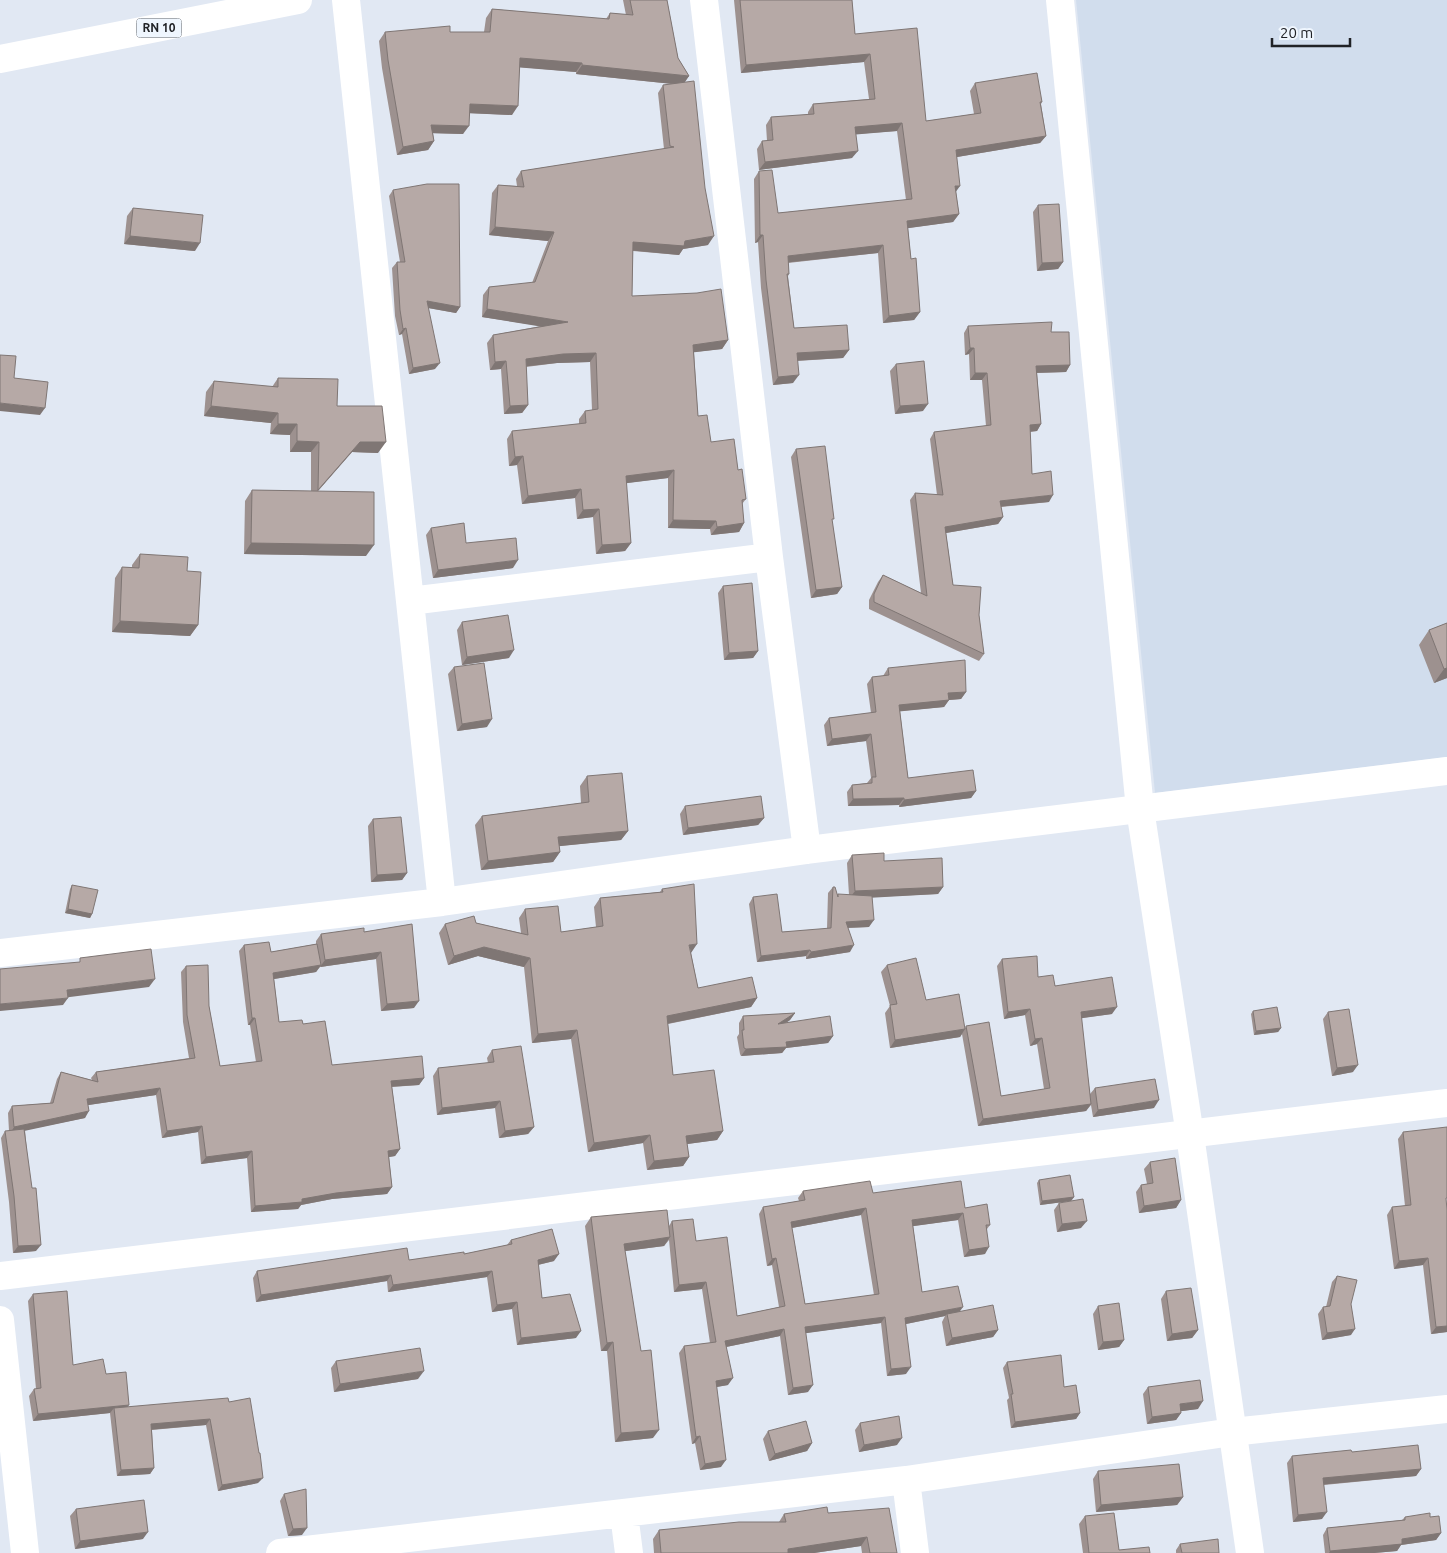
<svg xmlns="http://www.w3.org/2000/svg" width="1447" height="1553" viewBox="0 0 1447 1553" font-family="Ubuntu,sans-serif">
<style>
.built{fill:#d1dded}
.lines{fill:none;stroke-linecap:round;stroke-linejoin:round}
.minor{stroke:#fff;stroke-width:28}
.tertiary{stroke:#fff;stroke-width:28}
.primary{stroke:#fff;stroke-width:28}
.wall{fill:#9d918f;fill-rule:evenodd}
.shaded-wall{fill:#7f7674}
.building{fill:#b6a9a6;stroke:#7f7674;fill-rule:evenodd}
.labels{text-anchor:middle;stroke-width:5;stroke-linejoin:round;paint-order:stroke}
.shield{fill:#eff6fe;stroke:#5e6267;stroke-width:1}
.shield-label{font-size:12px;font-weight:bold;fill:#202226}
</style>
<rect width="100%" height="100%" fill="#e1e8f3"/>
<path class="built" d="M1076,0H1447V757L1155,793Z"/>
<g class="lines">
<path class="minor" d="M346,0L442,902
M704,0L769,557L807,850
M410,601L769,557
M0,953L442,902L807,850L1447,771
M0,1276L1447,1103
M0,1320L25,1553
M906,1480L915,1553
M624,1514L629,1553
M280,1553L906,1480L1232,1432L1447,1409"/>
<path class="tertiary" d="M1060,0L1140,809L1190,1135L1250,1553"/>
<path class="primary" d="M0,59L298,0"/>
</g>
<path class="wall" d="M623,0H667L678,58L689,76L684,82L708,245L683,249L679,255L633,251L632,296L728,340L722,349L694,352L698,416L711,442L738,470L746,499L742,504L744,523L739,532L711,535L710,529L668,528V478L626,483L631,543L625,551L596,554L593,517L577,519L575,498L522,504L517,465L509,466L507,439L512,431L579,424V419L585,411L592,410L590,362L557,363L526,367L528,405L522,413L504,414L501,369L490,370L487,343L493,335L541,326L482,317L483,295L489,287L532,283L548,241L489,235L492,193L498,185L517,186L516,179L521,171L664,149L658,93L663,85L673,84L576,74V72L520,67L512,115L470,113L463,134L433,133L434,141L428,150L397,155L382,68L379,41L385,32H484L486,18L492,9L606,19L610,13L626,15Z
M734,0H852L855,34L926,121L974,114L970,91L975,83L1042,102L1041,104L1046,136L1040,143L957,157L956,192L959,214L953,222L908,228L911,259L920,312L914,320L883,323L878,253L788,263L789,274L788,276L794,328L849,350L843,358L797,361L793,383L773,385L761,288L758,242L755,243L754,179L759,171L778,213L906,200L897,131L856,134L852,158L759,170L757,149L762,141H767L766,125L771,117L808,115V112L813,104L869,99L864,62L741,73Z
M393,190L460,307L456,313L428,308L435,369L409,374L402,334L399,335L395,316L392,268L397,262H400L389,196Z
M1038,205L1063,262L1058,269L1037,271L1033,212Z
M133,208L195,251L124,244L127,216Z
M968,326L1051,332L1070,365L1066,372L1037,373L1041,424L1037,431L1030,432L1032,474L1049,502L1001,507L1003,517L998,524L946,533L953,585L979,615L984,654L979,661L869,609V600L878,582L883,575L921,593L910,500L915,493L937,495L930,439L934,432L986,426L982,380H970L969,354L965,355L964,333Z
M896,364L923,411L895,414L890,371Z
M278,378L337,406L378,453L352,452L318,491L366,556L244,554L245,501L252,490L311,491V452H290V435L270,434L271,423L204,416L206,392L214,381L272,387Z
M796,449L832,521L842,587L837,594L811,598L791,457Z
M431,528L466,543L513,568L433,578L426,535Z
M140,554L187,571L198,625L190,636L112,632L115,578L122,567H132V565Z
M723,586L758,651L753,658L724,660L718,593Z
M462,622L509,658L462,665L457,630Z
M1447,623V678L1434,683L1419,645L1429,630Z
M454,667L487,727L457,731L448,674Z
M888,668L966,692L961,699L949,700L944,707L900,711L908,778L976,791L971,798L899,807V805L848,806L847,792L852,785L867,783L871,778L866,741L827,746L824,725L829,718L871,713L867,684L872,677L883,676Z
M587,776L628,831L621,840L559,846L560,852L553,862L481,870L475,825L482,816L581,803L580,786Z
M685,806L764,818L758,825L683,835L680,814Z
M373,819L407,873L402,880L371,882L368,826Z
M852,855L884,861L943,887L938,894L872,897L869,927L848,928L850,952L806,959V956L757,962L749,904L753,897L782,932L827,929L828,893L833,887L838,895H849L847,863Z
M72,885L92,914L90,918L65,913L70,889Z
M662,889L691,953L698,988L757,998L751,1007L668,1024L673,1075L723,1131L717,1140L687,1144L689,1157L683,1166L647,1170L643,1143L588,1152L571,1039L532,1043L524,967L478,956L448,965L439,933L445,924L476,923L521,933L519,918L525,909L561,932L596,927L594,907L600,898L660,892Z
M412,924L414,1008L381,1011L376,959L320,967L316,972L274,979L279,1022L303,1024L332,1065L424,1078L419,1085L392,1087L400,1149L395,1156L389,1157L392,1187L387,1194L332,1199L301,1205L298,1209L251,1212L247,1158L201,1164L198,1132L162,1138L156,1095L88,1105L85,1118L25,1130L36,1251L13,1253L9,1202L1,1138L5,1131H9L8,1113L12,1106L50,1103L57,1079L61,1072L92,1080L91,1078L96,1072L189,1058L183,1022L181,972L186,966L209,1006L220,1066L256,1062L250,1025H248L239,951L244,945L271,952L316,944V941L321,934L364,932Z
M1002,959L1112,1014L1081,1018L1090,1094L1095,1088L1154,1108L1093,1117L1091,1105L1086,1111L978,1126L962,1034L960,1037L890,1048L885,1013L890,1006L881,972L887,965L926,1000L965,1028L966,1026L1001,1096L1044,1089L1037,1044L1030,1046L1025,1015L1004,1019L997,966Z
M1253,1011L1281,1028L1278,1032L1254,1035L1251,1014Z
M1328,1012L1353,1072L1332,1076L1323,1019Z
M795,1013L790,1020L786,1023L833,1036L828,1043L786,1048L782,1053L741,1056L740,1054L737,1037L739,1034V1023L743,1016Z
M492,1050L534,1127L528,1134L499,1138L495,1108L437,1115L433,1076L438,1068L488,1063L487,1058Z
M1403,1132L1446,1204L1447,1332L1431,1334L1423,1265L1394,1269L1387,1215L1392,1207L1405,1206L1398,1139Z
M1150,1162L1181,1200L1176,1208L1139,1213L1136,1192L1141,1185L1147,1184L1144,1169Z
M1039,1180L1074,1197L1071,1201L1040,1205L1037,1183Z
M803,1191L873,1193L965,1208L990,1225L987,1229L985,1254L964,1257L958,1220L913,1226L922,1292L960,1312L998,1330L993,1337L946,1346L942,1322L945,1316L906,1324V1374L887,1376L881,1323L805,1333L808,1392L788,1395L780,1336L726,1347L728,1385L716,1387L721,1467L700,1470L695,1443L692,1444L679,1353L684,1346L710,1343L702,1289L674,1292L669,1240L664,1246L625,1251L653,1438L615,1442L607,1351H601L585,1226L591,1217L669,1226L672,1221L696,1241L737,1316L779,1307L772,1265L767,1266L759,1214L763,1207L799,1201L798,1198ZM861,1215L874,1295L805,1304L792,1228Z
M1059,1203L1081,1228L1057,1232L1054,1210Z
M511,1240L554,1261L538,1265L542,1298L576,1338L517,1345L512,1309L492,1312L487,1277L388,1292L387,1281L256,1302L253,1278L257,1271L409,1260L464,1254L507,1245Z
M1337,1276L1351,1335L1322,1340L1318,1314L1323,1307H1326L1332,1282Z
M1166,1291L1198,1330L1192,1338L1167,1341L1161,1299Z
M33,1294L73,1365L106,1374L128,1407L229,1402L258,1483L218,1491L206,1425L152,1430L154,1468L150,1474L117,1476L110,1413L33,1421L29,1396L34,1389H36L28,1301Z
M1098,1306L1124,1340L1119,1347L1098,1350L1093,1314Z
M336,1361L418,1379L334,1392L331,1368Z
M1007,1362L1064,1387L1080,1413L1076,1419L1011,1428L1007,1400L1009,1398L1003,1368Z
M1148,1387L1198,1409L1181,1411V1413L1176,1420L1147,1424L1143,1394Z
M860,1423L897,1445L859,1452L855,1430Z
M768,1431L812,1443L807,1451L769,1461L763,1439Z
M1352,1452L1421,1469L1416,1476L1324,1485L1322,1519L1293,1522L1287,1463L1292,1456Z
M1098,1471L1183,1497L1177,1505L1096,1512L1093,1479Z
M284,1494L302,1535L288,1536L280,1501Z
M76,1509L143,1539L75,1549L70,1516Z
M828,1513L897,1553H862L861,1546L814,1553H654L653,1539L659,1530L779,1522L784,1514Z
M1085,1516L1119,1550L1150,1553H1083L1079,1524Z
M1405,1517H1430L1441,1533L1436,1540L1401,1545L1397,1551L1374,1553H1325L1323,1535L1327,1528L1402,1520Z
M1180,1544L1219,1553H1176V1550Z"/>
<path class="shaded-wall" d="M870,54L864,62L741,73L746,65Z
M520,58L582,63L576,72L514,67Z
M582,65L689,76L683,85L576,74Z
M470,104L518,106L512,115L464,113Z
M902,123L897,131L850,135L855,127Z
M431,125L469,126L463,134L425,133Z
M1046,136L1040,143L951,158L956,150Z
M434,141L428,150L397,155L403,147Z
M858,151L852,158L759,170L765,162Z
M955,186H960L955,193Z
M959,214L953,222L902,229L907,221Z
M495,227L554,232L548,241L489,235Z
M760,235H763L758,242L755,243Z
M130,236L200,243L195,251L124,244Z
M714,236L708,245L683,249L679,255L627,250L633,242L685,241Z
M883,245L878,253L782,263L788,256Z
M1063,262L1058,269L1037,271L1042,263Z
M427,301L460,307L456,313L423,307Z
M487,309L568,322L562,330L482,317Z
M920,312L914,320L883,323L889,316Z
M406,328L402,334L399,335L403,329Z
M728,340L722,349L688,353L693,345Z
M970,348H974L969,354L965,355Z
M849,350L843,358L791,361L797,353Z
M596,353L590,362L557,363L520,367L526,359L563,354Z
M506,361L501,369L490,370L495,362Z
M440,363L435,369L409,374L413,368Z
M1070,365L1066,372L1031,373L1036,366Z
M975,373H987L982,380H970Z
M799,375L793,383L773,385L778,377Z
M0,403L45,408L40,415L0,411Z
M928,404L923,411L895,414L900,406Z
M528,405L522,413L504,414L510,406Z
M211,406L278,413L271,423L204,416Z
M278,424H297L290,435L270,434Z
M1041,424L1037,431L1025,432L1030,425Z
M297,441L319,442L311,452H290Z
M360,442H386L378,453L352,452L310,500L318,490Z
M523,456L517,465L509,466L515,457Z
M674,470L668,478L620,484L626,476Z
M581,489L575,498L522,504L528,496Z
M1053,495L1049,502L996,507L1000,501Z
M599,509L593,517L577,519L583,510Z
M1003,517L998,524L940,534L945,527Z
M673,520L716,521L710,529L668,528Z
M744,523L739,532L711,535L717,527Z
M251,543L374,545L366,556L244,554Z
M631,543L625,551L596,554L602,545Z
M518,560L513,568L433,578L438,570Z
M842,587L837,594L811,598L816,590Z
M120,621L198,625L190,636L112,632Z
M514,650L509,658L462,665L467,657Z
M758,651L753,658L724,660L729,653Z
M1447,668V678L1434,683L1444,669Z
M966,692L961,699L949,700L944,707L894,712L899,705L948,693Z
M492,719L487,727L457,731L462,724Z
M871,734L866,741L827,746L832,739Z
M976,791L971,798L899,807L904,800Z
M904,798L899,805L848,806L853,799Z
M764,818L758,825L683,835L688,828Z
M628,831L621,840L551,847L558,837Z
M560,852L553,862L481,870L488,861Z
M407,873L402,880L371,882L377,875Z
M943,887L938,894L849,899L855,891Z
M68,909L92,914L90,918L65,913Z
M874,920L869,927L842,928L846,922Z
M697,944L691,953L689,945Z
M854,945L850,952L806,959L811,952Z
M484,947L530,958L524,967L478,956L448,965L454,956Z
M810,950L806,956L757,962L761,956Z
M381,952L376,959L320,967L325,960Z
M321,965L316,972L268,980L273,973Z
M155,979L149,987L62,998L67,990Z
M68,998L63,1005L0,1011V1004Z
M757,998L751,1007L661,1025L667,1016Z
M419,1001L414,1008L381,1011L387,1004Z
M1117,1007L1112,1014L1076,1019L1081,1012Z
M1030,1009L1025,1015L1004,1019L1008,1012Z
M795,1013L790,1020L773,1031L778,1024Z
M252,1018H255L250,1025H248Z
M1281,1028L1278,1032L1254,1035L1256,1031Z
M965,1029L960,1037L890,1048L895,1040Z
M577,1030L571,1039L532,1043L538,1034Z
M833,1036L828,1043L786,1048L782,1053L741,1056L746,1049L786,1042Z
M1042,1038L1037,1044L1030,1046L1035,1039Z
M1358,1065L1353,1072L1332,1076L1337,1068Z
M424,1078L419,1085L386,1087L391,1081Z
M160,1088L156,1095L82,1106L87,1099Z
M1159,1100L1154,1108L1093,1117L1098,1110Z
M500,1101L495,1108L437,1115L442,1108Z
M1091,1104L1086,1111L978,1126L983,1119Z
M89,1111L85,1118L10,1134L14,1127Z
M202,1126L198,1132L162,1138L167,1131Z
M534,1127L528,1134L499,1138L505,1131Z
M723,1131L717,1140L680,1145L686,1136Z
M650,1135L643,1143L588,1152L594,1143Z
M400,1149L395,1156L383,1158L388,1151Z
M252,1151L247,1158L201,1164L206,1157Z
M689,1157L683,1166L647,1170L654,1161Z
M392,1187L387,1194L332,1199L301,1205L298,1209L251,1212L255,1206L336,1193Z
M1074,1197L1071,1201L1040,1205L1042,1201Z
M1181,1200L1176,1208L1139,1213L1144,1206Z
M866,1208L861,1215L786,1229L791,1222Z
M963,1213L958,1220L907,1227L912,1220Z
M1087,1221L1081,1228L1057,1232L1062,1224Z
M670,1237L664,1246L618,1252L624,1244Z
M41,1245L36,1251L13,1253L18,1246Z
M989,1247L985,1254L964,1257L969,1250Z
M559,1254L554,1261L533,1266L538,1260Z
M776,1258L772,1265L767,1266L772,1259Z
M1428,1258L1423,1265L1394,1269L1399,1261Z
M492,1271L487,1277L388,1292L393,1285Z
M391,1275L387,1281L256,1302L261,1295Z
M706,1282L702,1289L674,1292L679,1285Z
M517,1302L512,1309L492,1312L497,1305Z
M963,1307L958,1314H947L945,1316L901,1325L905,1318Z
M885,1317L881,1323L800,1334L805,1327Z
M1447,1326V1332L1431,1334L1436,1327Z
M784,1329L780,1336L721,1348L725,1341Z
M1355,1329L1351,1335L1322,1340L1327,1333Z
M998,1330L993,1337L946,1346L952,1338Z
M1198,1330L1192,1338L1167,1341L1172,1334Z
M581,1331L576,1338L517,1345L521,1338Z
M1124,1340L1119,1347L1098,1350L1103,1342Z
M613,1342L607,1351H601L607,1343Z
M911,1367L906,1374L887,1376L891,1369Z
M424,1371L418,1379L334,1392L340,1384Z
M733,1378L728,1385L711,1388L716,1381Z
M813,1385L808,1392L788,1395L793,1388Z
M1203,1401L1198,1409L1175,1412L1180,1404Z
M129,1405L124,1412L114,1408L110,1413L33,1421L38,1414Z
M1080,1413L1076,1419L1011,1428L1015,1422Z
M1181,1413L1176,1420L1147,1424L1152,1417Z
M210,1419L206,1425L147,1430L151,1424Z
M659,1430L653,1438L615,1442L621,1433Z
M700,1436L695,1443L692,1444L696,1437Z
M902,1438L897,1445L859,1452L864,1445Z
M812,1443L807,1451L769,1461L775,1454Z
M726,1460L721,1467L700,1470L705,1464Z
M154,1468L150,1474L117,1476L121,1470Z
M1421,1469L1416,1476L1318,1485L1323,1478Z
M263,1478L258,1483L218,1491L222,1485Z
M1183,1497L1177,1505L1096,1512L1101,1505Z
M1327,1512L1322,1519L1293,1522L1298,1515Z
M307,1528L302,1535L288,1536L293,1529Z
M148,1532L143,1539L75,1549L80,1541Z
M1441,1533L1436,1540L1401,1545L1397,1551L1374,1553H1329L1330,1551Z
M867,1537L861,1546L814,1553H785L788,1549Z"/>
<path class="building" d="M630,0H667L678,58L689,76L582,65V63L520,58L518,106L470,104L469,126L431,125L434,141L403,147L388,60L385,32L450,26V32H490L492,9L609,19L610,13L633,15Z
M740,0H852L855,34L917,28L926,121L981,113L975,83L1037,73L1042,102H1040L1046,136L956,150L960,186H955L959,214L907,221L911,259L916,258L920,312L889,316L883,245L788,256L789,274H787L794,328L847,325L849,350L797,353L799,375L778,377L766,280L763,235H760L759,171L772,170L778,213L912,199L902,123L855,127L858,151L765,162L762,141L773,140L771,117L814,114L813,104L875,99L870,54L746,65Z
M694,81L705,188L714,236L685,241L684,246L633,242L632,296L697,293L721,289L728,340L693,345L698,416L707,415L711,442L734,439L738,470L742,469L746,499L742,500L744,523L717,527L716,521L673,520L674,470L626,476L631,543L602,545L599,509L583,510L581,489L528,496L523,456L515,457L512,431L586,423L585,411L598,409L596,353L563,354L526,359L528,405L510,406L506,361L495,362L493,335L568,322L487,309L489,287L535,282L554,232L495,227L498,185L524,187L521,171L674,147L670,146L663,85Z
M427,184H459L460,307L427,301L440,363L413,368L406,328L403,329L400,310L397,262H405L393,190Z
M1059,204L1063,262L1042,263L1038,205Z
M133,208L203,215L200,243L130,236Z
M1052,322L1051,332H1069L1070,365L1036,366L1041,424L1030,425L1032,474L1051,471L1053,495L1000,501L1003,517L945,527L953,585L981,587L979,615L984,654L874,602V594L883,575L927,596L915,493L943,495L934,432L991,425L987,373H975L974,348H970L968,326Z
M0,355L16,356L14,378L48,382L45,408L0,403Z
M924,361L928,404L900,406L896,364Z
M278,378L338,379L337,406H382L386,442H360L318,490L319,442L297,441V424H278V413L211,406L214,381L278,387Z
M825,446L834,519H832L842,587L816,590L796,449Z
M252,490L374,492V545L251,543Z
M464,523L466,543L516,538L518,560L438,570L431,528Z
M140,554L188,557L187,571L201,572L198,625L120,621L122,567L139,568Z
M752,583L758,651L729,653L723,586Z
M508,615L514,650L467,657L462,622Z
M1447,623V668L1444,669L1429,630Z
M965,660L966,692L948,693L949,700L899,705L908,778L973,770L976,791L904,800V798L853,799L852,785L872,783V777H876L871,734L832,739L829,718L876,712L872,677L889,675L888,668Z
M484,663L492,719L462,724L454,667Z
M622,773L628,831L558,837L560,852L488,861L482,816L589,802L587,776Z
M761,796L764,818L688,828L685,806Z
M401,817L407,873L377,875L373,819Z
M884,853V861L942,858L943,887L855,891L852,855Z
M694,884L697,944L689,945L698,988L752,977L757,998L667,1016L673,1075L714,1070L723,1131L686,1136L689,1157L654,1161L650,1135L594,1143L577,1030L538,1034L530,958L484,947L454,956L445,924L474,916L476,923L528,935L525,909L558,906L561,932L603,926L600,898L663,892L662,889Z
M72,885L98,890L92,914L68,909Z
M833,887H835L838,897V894L872,896L874,920L846,922L854,945L811,952L810,950L761,956L753,897L777,894L782,932L831,928Z
M412,924L419,1001L387,1004L381,952L325,960L321,934L364,928V932Z
M269,942L271,952L317,944L321,965L273,973L279,1022L302,1020L303,1024L325,1021L332,1065L422,1056L424,1078L391,1081L400,1149L388,1151L392,1187L336,1193L302,1199V1202L255,1206L252,1151L206,1157L202,1126L167,1131L160,1088L87,1099L89,1111L14,1127L12,1106L53,1103L61,1072L98,1082L96,1072L195,1058L187,1015L186,966L208,965L209,1006L220,1066L262,1061L255,1018H252L244,945Z
M151,949L155,979L67,990L68,998L0,1004V969L80,962V958Z
M1037,956L1038,977L1053,975L1055,986L1112,977L1117,1007L1081,1012L1091,1104L983,1119L966,1026L989,1022L1001,1096L1050,1088L1042,1038L1035,1039L1030,1009L1008,1012L1002,959Z
M916,958L926,1000L959,994L965,1029L895,1040L890,1005L897,1004L887,965Z
M1277,1007L1281,1028L1256,1031L1253,1011Z
M1349,1009L1358,1065L1337,1068L1328,1012Z
M795,1013L778,1024L830,1016L833,1036L786,1042L787,1047L746,1049L744,1048L742,1030H744L743,1016Z
M521,1046L534,1127L505,1131L500,1101L442,1108L438,1068L494,1062L492,1050Z
M1155,1079L1159,1100L1098,1110L1095,1088Z
M1447,1127V1198H1446L1447,1210V1326L1436,1327L1428,1258L1399,1261L1392,1207L1411,1205L1403,1132Z
M24,1129L32,1188H36L41,1245L18,1246L14,1196L5,1131Z
M1175,1158L1181,1200L1144,1206L1141,1185L1153,1183L1150,1162Z
M1070,1175L1074,1197L1042,1201L1039,1180Z
M870,1181L873,1193L961,1181L965,1208L987,1204L990,1225H986L989,1247L969,1250L963,1213L912,1220L922,1292L958,1286L963,1307L905,1318L911,1367L891,1369L885,1317L805,1327L813,1385L793,1388L784,1329L725,1341L733,1378L716,1381L726,1460L705,1464L700,1436L696,1437L684,1346L716,1342L706,1282L679,1285L672,1221L693,1219L696,1241L727,1237L737,1316L785,1306L776,1258L772,1259L763,1207L805,1200L803,1191ZM866,1208L879,1294L805,1304L791,1222Z
M1083,1199L1087,1221L1062,1224L1059,1203Z
M667,1210L670,1237L624,1244L641,1351L651,1350L659,1430L621,1433L613,1342L607,1343L591,1217Z
M552,1229L559,1254L538,1260L542,1298L570,1294L581,1331L521,1338L517,1302L497,1305L492,1271L393,1285L391,1275L261,1295L257,1271L407,1248L409,1260L464,1252V1254L512,1244L511,1240Z
M1337,1276L1357,1280L1351,1304L1355,1329L1327,1333L1323,1307L1330,1306Z
M1191,1288L1198,1330L1172,1334L1166,1291Z
M67,1291L73,1365L103,1359L106,1374L126,1372L129,1405L38,1414L34,1389L41,1388L33,1294Z
M1119,1303L1124,1340L1103,1342L1098,1306Z
M993,1305L998,1330L952,1338L947,1314Z
M420,1348L424,1371L340,1384L336,1361Z
M1061,1355L1064,1387L1076,1385L1080,1413L1015,1422L1011,1394H1013L1007,1362Z
M1200,1380L1203,1401L1180,1404L1181,1413L1152,1417L1148,1387Z
M228,1398L229,1402L250,1398L259,1453H260L263,1478L222,1485L210,1419L151,1424L154,1468L121,1470L114,1408Z
M899,1416L902,1438L864,1445L860,1423Z
M806,1421L812,1443L775,1454L768,1431Z
M1418,1445L1421,1469L1323,1478L1327,1512L1298,1515L1292,1456L1351,1450L1352,1452Z
M1179,1464L1183,1497L1101,1505L1098,1471Z
M306,1489L307,1528L293,1529L284,1494Z
M144,1500L148,1532L80,1541L76,1509Z
M827,1507L828,1513L889,1508L897,1553H870L867,1537L788,1549V1553H661L659,1530L739,1522H786L784,1514Z
M1114,1513L1119,1550L1149,1547L1150,1553H1089L1085,1516Z
M1430,1513V1517L1439,1516L1441,1533L1402,1539V1544L1330,1551L1327,1528L1405,1520V1517Z
M1218,1539L1219,1553H1182L1180,1544Z"/>
<g class="labels">
<rect class="shield" x="136.5" y="18.5" width="45" height="19" rx="4"/>
<g class="shield-label">
<text x="159" y="32">RN 10</text>
</g>
</g>
<path d="M1272 38v8h78v-8" fill="none" stroke="#202226" stroke-width="2.5"/>
<text x="1280" y="38" font-size="15" fill="#202226" stroke="#eff6fe" stroke-width="4" paint-order="stroke">20 m</text>
</svg>
